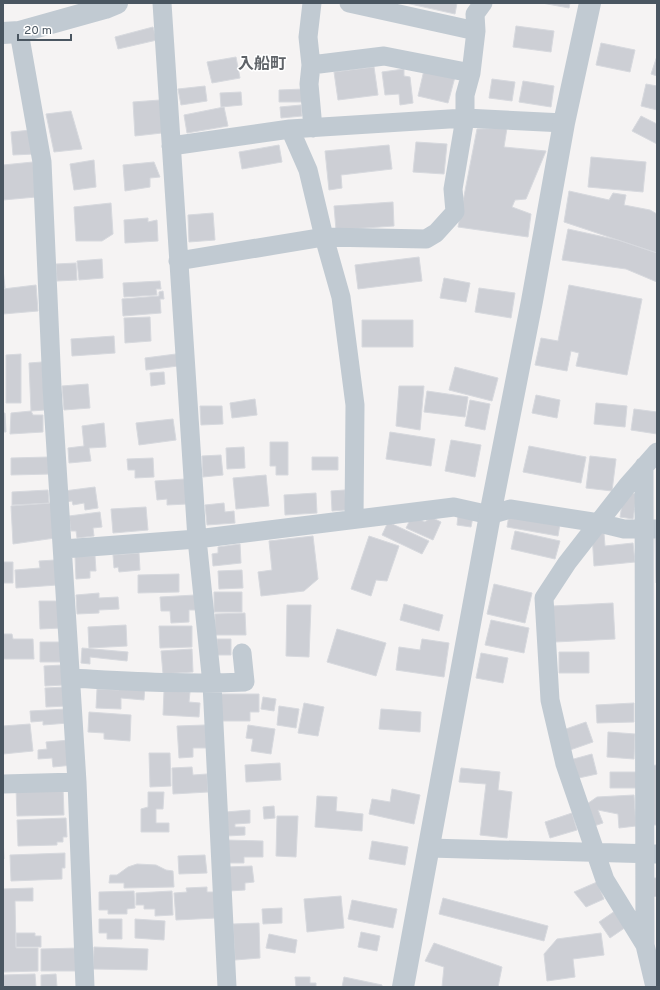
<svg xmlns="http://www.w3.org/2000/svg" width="660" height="990" viewBox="0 0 660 990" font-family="Overpass,'Noto Sans JP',sans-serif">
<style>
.building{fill:#cdcfd5;stroke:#d7d9de}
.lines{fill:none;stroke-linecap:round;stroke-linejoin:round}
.minor{stroke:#c1cad2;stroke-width:19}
.tertiary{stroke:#c1cad2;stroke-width:22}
.labels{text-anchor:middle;stroke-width:3;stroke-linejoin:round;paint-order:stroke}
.quarter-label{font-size:16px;font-weight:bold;fill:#5f6368;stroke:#fff}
</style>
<rect width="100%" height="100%" fill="#f5f3f3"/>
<path class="building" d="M406,3H457L455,14Z
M542,3H570L569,8Z
M516,26L554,31L551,52L513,47Z
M153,27L157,40L118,49L115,37Z
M601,43L635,50L630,72L596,65Z
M657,56V76L651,74Z
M236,57L240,78L212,83L207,62Z
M374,67L378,95L338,100L334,72Z
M404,69V76L410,77L413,103L400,105L399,94L385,95L382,72Z
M424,70L455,77L448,103L418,96Z
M492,79L515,82L512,101L489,98Z
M523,81L554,86L551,107L519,102Z
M646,84L657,86V110L641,106Z
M205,86L207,101L181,105L178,89Z
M304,89L305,102H279V90Z
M241,92L242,105L221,107L220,93Z
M160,100L162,133L135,136L133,102Z
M301,105L302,116L281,118L280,107Z
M224,107L228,126L187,133L184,115Z
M71,111L82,149L54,152L46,114Z
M641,116L657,124V144L632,131Z
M507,128L504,147L546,151L526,199L515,200L512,207L531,214L528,237L458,227L477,129Z
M31,130L34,154L13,155L11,132Z
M416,142L447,144L444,174L413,172Z
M279,145L282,162L242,169L239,152Z
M389,145L392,169L341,175L342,188L329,190L325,151Z
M591,157L646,162L643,192L588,187Z
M94,160L96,187L74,190L70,164Z
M33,162L36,197L3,200V165Z
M154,162L160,177L150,178V187L125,191L123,165Z
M569,191L609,200L613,193L626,195L624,205L650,210L657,214V253L564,222Z
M393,202L394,226L336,230L334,206Z
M111,203L113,234L102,241H76L74,207Z
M213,213L215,240L189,242L188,215Z
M148,218V222L157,220L158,241L125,243L124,220Z
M568,229L618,240L657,253V282L626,269L562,260Z
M419,257L422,281L358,289L355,265Z
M102,259L103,278L79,280L77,261Z
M76,263L77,280L57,281L56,264Z
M3,269L5,288H3Z
M444,278L470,283L466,302L440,298Z
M160,281L161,289H156L157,295L124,297L123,283Z
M36,285L38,311L3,314V289Z
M569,285L642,299L627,375L576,366L579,353L571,351L567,371L535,365L541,338L558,341Z
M479,288L515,293L511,318L475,312Z
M163,291L164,299H160L161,313L123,316L122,299L159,296V292Z
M150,317L151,341L125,343L124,318Z
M362,320H413V347H362Z
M114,336L115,353L72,356L71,339Z
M21,354V403H6V355Z
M176,354L178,366L146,370L145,358Z
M42,362L45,410L31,411L29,363Z
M455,367L498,378L492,401L449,390Z
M164,372L165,384L151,386L150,373Z
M88,384L90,408L64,410L62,386Z
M399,386H424L420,430L396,426Z
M427,391L468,397L465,417L424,412Z
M536,395L560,400L557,418L532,413Z
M255,399L257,415L232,418L230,403Z
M470,400L490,404L485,430L465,426Z
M596,403L627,406L625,427L594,424Z
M200,406H222L223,424L201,425Z
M634,409L657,412V434L631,430Z
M31,411L33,415H43V432L10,434L11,413Z
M3,413H5L6,432H3Z
M173,419L176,440L139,445L136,423Z
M104,423L106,447L89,448L91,461L69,463L68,448L84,446L82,426Z
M390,432L435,439L431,466L386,459Z
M451,440L481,445L475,477L445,471Z
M270,442H288V475H276V466H270Z
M529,446L586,457L581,483L523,472Z
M244,447L245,468L227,469L226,448Z
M221,455L223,475L203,477L202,456Z
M590,456L616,459L612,491L586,488Z
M49,457L51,474L11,475V458Z
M312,457H338V470H312Z
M153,458L154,477L135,478V470H128L127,459Z
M266,475L269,506L236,509L233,478Z
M185,479L187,504L167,505V499L157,500L155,481Z
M95,487L98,508L85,510L84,503L73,505L72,501L66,502L64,491Z
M48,490L49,503L12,505V492Z
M345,490L346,510L332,511L331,491Z
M624,492L637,494L633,519L620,517Z
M316,493L317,513L285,515L284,495Z
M52,503L55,538L13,544L11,506Z
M224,503L225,512L234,511L235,523L207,525L205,505Z
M146,507L148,530L113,533L111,509Z
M100,512L102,527L93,528L94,536L77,538L76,531H71L69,516Z
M458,515L473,517L471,527L457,525Z
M509,515L560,524L558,536L507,527Z
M412,516L425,522L431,517L441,522L433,540L406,528Z
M388,522L429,541L422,554L382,535Z
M515,531L560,541L555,559L511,549Z
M604,533L605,546L633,543L635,562L594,566L592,534Z
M313,536L318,579L304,591L261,596L258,572L272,570L269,541Z
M369,536L399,546L387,581L376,580L371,596L351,589Z
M655,538H657V583H656Z
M240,544L241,563L213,566L212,554L218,553V547Z
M139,553L140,570L119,572L118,567L114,568L113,555Z
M75,556H95L96,571H90V578L76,579Z
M55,560L57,585L16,588L15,570L40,568L39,561Z
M3,562H13V583H3Z
M242,570L243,588L219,589L218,571Z
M179,574V592L138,593V575Z
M494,584L532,593L525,623L487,614Z
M214,592H242V612H214Z
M99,593V598L118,597L119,609L99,610V613L77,614L76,595Z
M195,595L196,610H189V622L171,623L170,611H161L160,597Z
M39,601H60L61,628L40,629Z
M613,603L615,639L555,642L553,606Z
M404,604L443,615L439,631L400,620Z
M287,605H311L309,657L286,656Z
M245,613L246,635H215V614Z
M491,620L529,628L524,653L485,645Z
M126,625L127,646L89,648L88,627Z
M159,626H192V647L160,648Z
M337,629L386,643L376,676L327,662Z
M3,634H12L13,639H33L34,659H3Z
M217,639H231V655H217Z
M422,639L449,643L444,677L396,670L399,647L420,650Z
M40,642H63V662H40Z
M82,648L128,652L127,661L90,657V664L81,663Z
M192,649L193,672L163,674L161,651Z
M559,652H589V673H559Z
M481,653L508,658L503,683L476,678Z
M63,665L64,685L45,686L44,666Z
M120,684L145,685L144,700L121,698V709L96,708L97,689L119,690Z
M66,687V706L46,707L45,688Z
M164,691L190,692L189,702L200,703L199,717L163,715Z
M218,694H259V712H250V721H223Z
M263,697L276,699L274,711L261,709Z
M304,703L324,707L318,736L298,733Z
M634,703V722L597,723L596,705Z
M279,706L299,709L296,728L277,725Z
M67,709L68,723L43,725V721L31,722L30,711Z
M381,709L421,712L420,732L379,729Z
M89,712L131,715L130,741L104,739V733L88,732Z
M586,722L593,742L570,750L563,730Z
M30,724L33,751L3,754V726Z
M205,725L207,748H193V757L179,758L177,726Z
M248,725L275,729L271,754L251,751L253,739L246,738Z
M608,732L635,734L634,759L607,757Z
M70,740L73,765L53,767L52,758L38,759V750L47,749L46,742Z
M149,753H170L171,786L150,787Z
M592,754L597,774L574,779L570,760Z
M280,763L281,780L246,782L245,765Z
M657,765V825H650L647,766Z
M192,767L193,775L207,774L208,792L173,794L172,768Z
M461,768L500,772L498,790L512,792L507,838L480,835L486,784L459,782Z
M610,772H639V788H610Z
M63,787L64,815L17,816L16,788Z
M392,789L420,795L414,824L369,814L372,799L390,802Z
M148,792H164L163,809H156V823H169V832H141V809L148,807Z
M634,795L636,826L619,828L618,814L598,810L603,823L591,827L584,806L597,797Z
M317,796L337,797L336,811L363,814L362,831L315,827Z
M274,806L275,818L264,819L263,807Z
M250,810V823L235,824V827H245V835L227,836L226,812Z
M572,813L577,830L550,838L545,822Z
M277,816H298L296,857L276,856Z
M66,818L67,837H63V842H57V845L18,846L17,820Z
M3,836L4,859H3Z
M227,840L263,841V857H244V863H227Z
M372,841L408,847L405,865L369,859Z
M65,853V868H62V879L11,881L10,855Z
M205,855L207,873L179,874L178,856Z
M137,864L156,865L166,870L173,871L174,887L124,888V883H109L110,875H117L128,867Z
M252,866L254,882L245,883V890L229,891L227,867Z
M651,878H657V896L652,897Z
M597,882L604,899L586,907L574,892Z
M207,887V892H215L216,918L176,920L174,893L187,892L186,888Z
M33,888V901H15L16,948H38V971L3,972V889Z
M134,891L135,908L127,909V914H108V910H99V892Z
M172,891L173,915L155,916V909H144V905H136V893Z
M341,896L344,928L307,932L304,899Z
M443,898L548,926L544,941L439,914Z
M352,900L397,909L393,928L348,919Z
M282,908V923L263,924L262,909Z
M615,911L626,927L610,938L599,922Z
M99,919H122V939H107V933H99Z
M135,919L165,921L164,940L135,938Z
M259,923L260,958L235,960L233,924Z
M361,932L380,936L377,951L358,947Z
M16,933H35V936H41V947H16Z
M601,933L604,955L573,959L575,977L547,981L544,954L557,939Z
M269,934L297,940L295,953L266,948Z
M434,943L502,967L498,987H442L444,967L425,961Z
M94,947L148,949L147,970L93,969Z
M79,948V971H41V949Z
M35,974L36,987H3V975Z
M56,974L57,987H41V975Z
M295,977H310V983H316V987H296Z
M344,977L382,985V987H342Z"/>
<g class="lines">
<path class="minor" d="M162,3L197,539L212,684L227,987
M312,3L308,37L311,65L309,84L313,128
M349,3L476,31
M19,32L42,162L52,387L77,782L85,987
M311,65L384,56L471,73
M290,129L308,170L324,237L341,297L355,405L354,519
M171,146L290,129L465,118L564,123
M178,261L324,237L426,239L436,233L455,212L453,189L465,118V95L471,73L476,31L475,14L483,3
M644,466L645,945L655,987
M63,549L197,539L454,507L490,515L510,509L599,523L624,529H657
M71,678C129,681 187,685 245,682L242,653
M3,784L77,782
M429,848L656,854
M645,945L605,880L565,764L550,700L544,598L567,563L627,486L657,452"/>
<path class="tertiary" d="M3,33L19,32L105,8L117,3
M403,987L490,515L532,301L564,123L590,3"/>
</g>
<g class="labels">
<g class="quarter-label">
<text x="262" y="69">入船町</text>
</g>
</g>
<rect width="660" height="990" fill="none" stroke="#4a5661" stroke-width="8"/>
<path d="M18 34v6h53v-6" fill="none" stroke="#4a5661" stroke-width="2"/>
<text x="24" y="34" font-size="12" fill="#4a5661" stroke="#ffffff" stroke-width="3" paint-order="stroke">20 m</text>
</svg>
